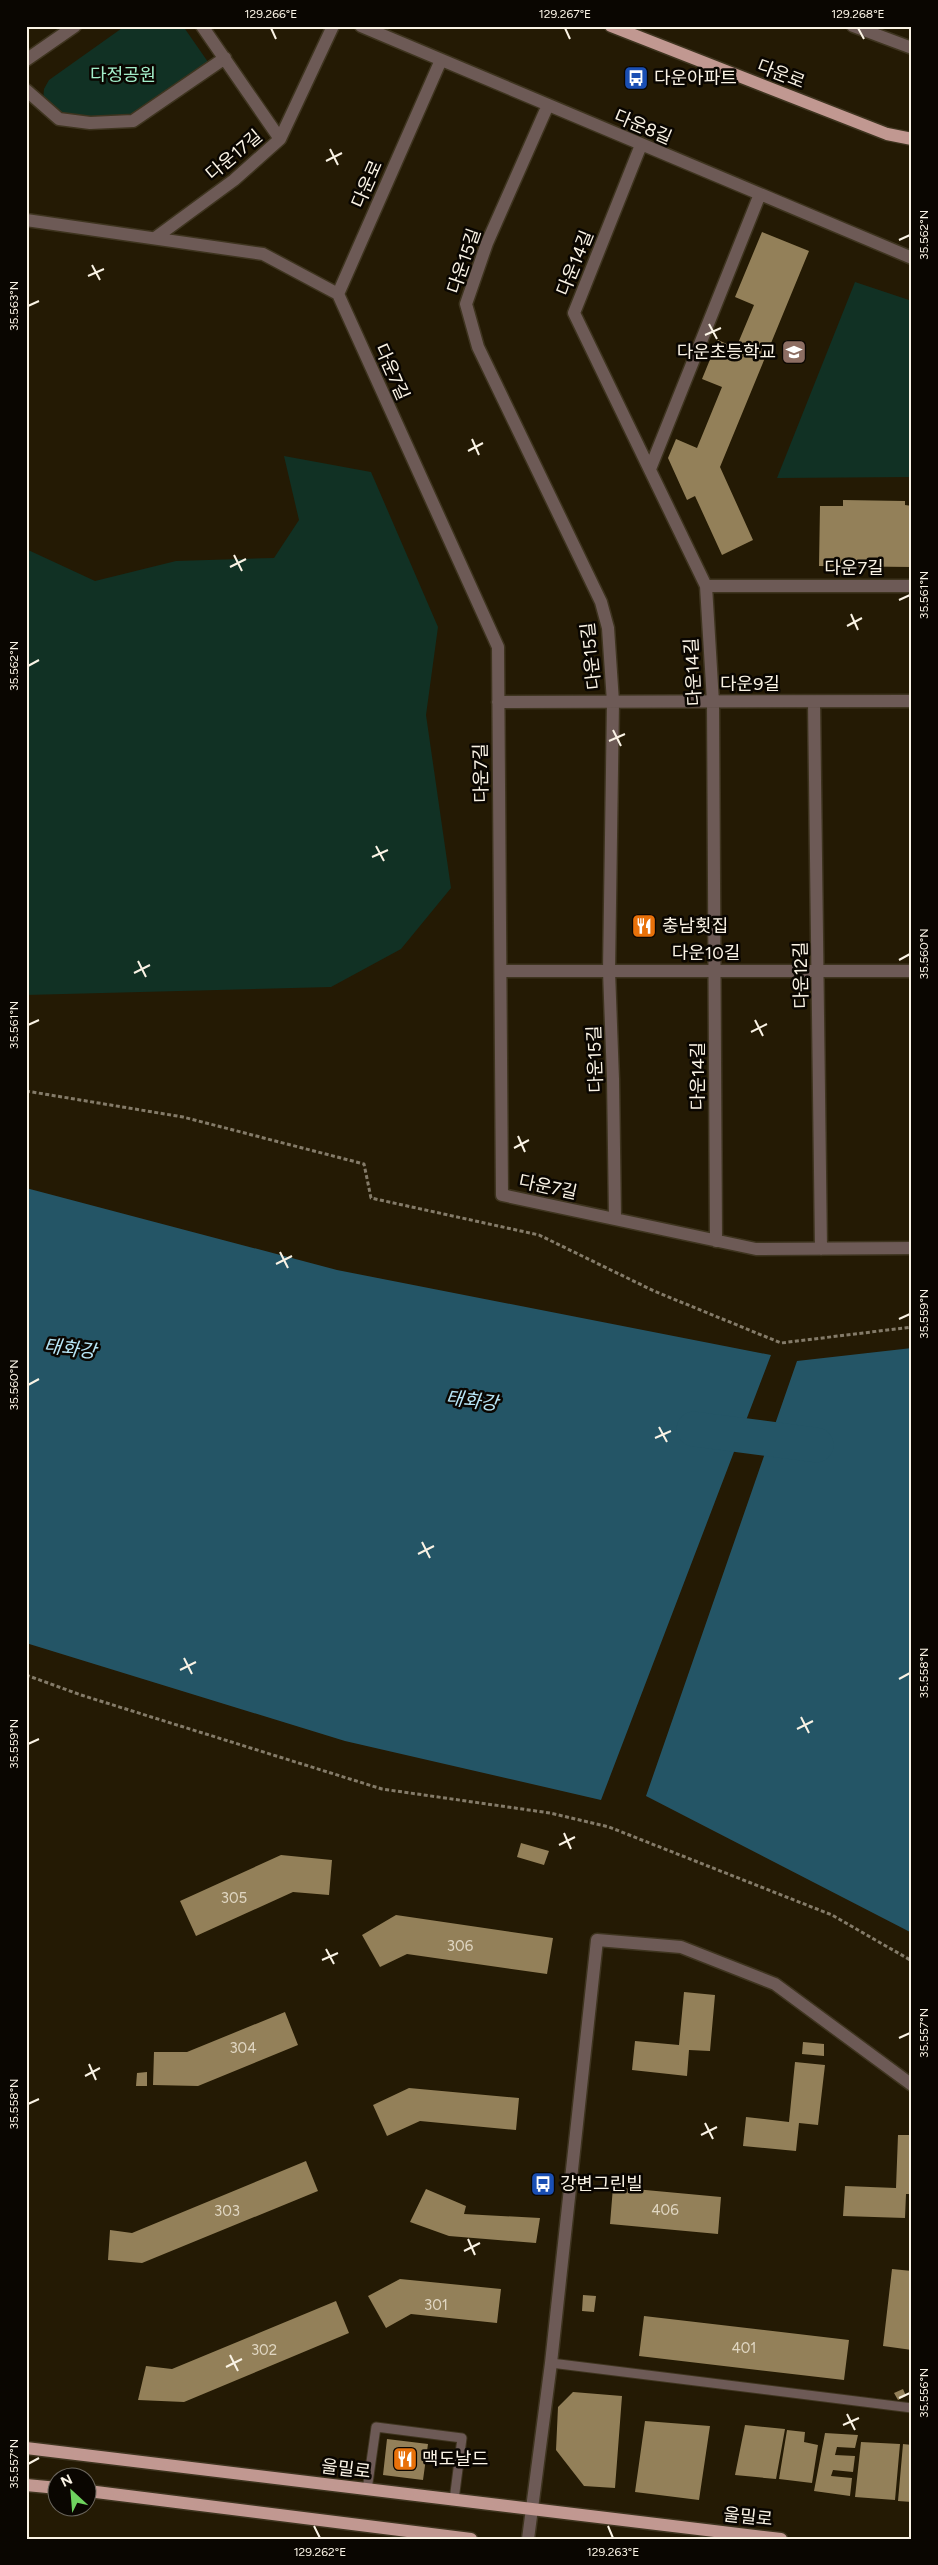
<svg xmlns="http://www.w3.org/2000/svg" width="938" height="2565" viewBox="0 0 938 2565" font-family="Figtree,'Noto Sans KR',sans-serif">
<style>
.green{fill:#113124}
.water{fill:#245566}
.lines{fill:none;stroke-linecap:round;stroke-linejoin:round}
.river{stroke:#245566;stroke-width:35}
.building{fill:#938059}
.lane-casing{stroke:#3e341f;stroke-width:11}
.street-casing{stroke:#3e341f;stroke-width:15}
.primary-casing{stroke:#3e341f;stroke-width:15}
.path{stroke:#847b69;stroke-width:3;stroke-dasharray:4 2.5;stroke-linecap:butt}
.lane{stroke:#6d5a56;stroke-width:9}
.street{stroke:#6d5a56;stroke-width:12}
.primary{stroke:#c19891;stroke-width:12}
.ticks{fill:none;stroke:#faf3e5;stroke-width:2}
.labels{text-anchor:middle;stroke-width:5;stroke-linejoin:round;paint-order:stroke}
.number-label{font-size:15px;fill:#e0d6c2}
.street-label{font-size:18px;fill:#faf3e5;stroke:#0a0601}
.park-label{font-size:18px;fill:#a3eeca;stroke:#0a0601}
.poi-label{font-size:18px;fill:#faf3e5;stroke:#0a0601;text-anchor:start}
.water-label{font-size:19px;font-style:italic;fill:#b8e6f7;stroke:#0a0601}
.neatline{fill:none;stroke:#faf3e5;stroke-width:2}
.ticks-label{font-size:12px;text-anchor:middle;fill:#faf3e5}
</style>
<rect width="100%" height="100%" fill="#241a04"/>
<path class="green" d="M125,26H183L208,62L132,114L81,117L61,113L43,101L44,89L49,80Z
M855,282L912,301V477L777,478Z
M284,456L371,472L438,627L426,715L451,888L401,949L331,987L26,995V549L95,581L176,561L274,558L299,520Z"/>
<path class="water" d="M26,1188L337,1270L771,1355L601,1800L345,1741L26,1643Z
M912,1348V1933L646,1796L797,1361Z"/>
<g class="lines">
<path class="river" d="M694,1429L816,1445"/>
</g>
<path class="building" d="M762,232L809,251L720,467L753,540L722,555L695,496L687,500L668,458L676,439L697,448L722,387L702,379L718,340L736,348L754,305L735,297Z
M843,500L905,501V505L912,506V567L819,566L820,506H843Z
M521,1843L549,1851L544,1865L517,1857Z
M281,1855L332,1860L329,1895L293,1892L196,1936L180,1901Z
M396,1915L553,1938L547,1974L407,1954L380,1967L362,1935Z
M684,1992L715,1995L710,2051L689,2050L687,2076L632,2070L635,2041L679,2045Z
M285,2012L298,2045L198,2086L153,2085L154,2052H187Z
M803,2042L824,2044V2056L802,2054Z
M795,2062L825,2065L818,2125L799,2123L796,2151L743,2146L746,2117L789,2122Z
M147,2072V2086H136L137,2073Z
M409,2088L519,2098L516,2130L420,2121L387,2136L373,2105Z
M898,2135H912V2194H906L905,2218L843,2216L845,2186L896,2188Z
M306,2161L318,2191L142,2263L108,2260L110,2230L132,2233Z
M613,2187L721,2197L718,2234L610,2224Z
M426,2189L466,2206L464,2214L540,2218L536,2243L449,2236L410,2222Z
M892,2269L912,2271V2350L883,2346Z
M400,2279L501,2289L497,2323L411,2314L386,2328L368,2296Z
M583,2295L596,2296L594,2312L582,2311Z
M336,2301L349,2333L184,2402L138,2400L146,2366L172,2369Z
M644,2316L849,2340L844,2380L639,2356Z
M903,2389L906,2396L898,2400L894,2393Z
M573,2392L622,2396L615,2488L584,2486L556,2450L558,2407Z
M645,2421L710,2426L699,2500L635,2492Z
M745,2425L785,2429L776,2479L735,2475Z
M787,2430L805,2432L804,2442L818,2445L812,2483L779,2479Z
M825,2433L858,2435L855,2448L837,2447L835,2455L855,2456L853,2472L833,2470L831,2476L852,2478L850,2496L814,2491Z
M387,2439L428,2444L423,2480L383,2475Z
M861,2442L900,2444L895,2500L855,2497Z
M903,2444L912,2445V2502L898,2501Z"/>
<g class="lines">
<defs>
<path id="lane" d="M551,2363L912,2408
M367,2490L376,2427L462,2438L454,2500"/>
<path id="street" d="M202,26L280,139
M361,26L912,258
M853,26L912,48
M26,60L75,26
M26,90L59,119L90,123L133,121L225,58
M548,105L487,243L466,304L478,347L601,602L608,628L613,702L609,971L613,1079L615,1218
M641,145L574,313L706,586L713,702L716,1241
M26,220L263,254L338,294L498,647L502,1195L756,1249L912,1248
M155,238L234,180L280,139L333,26
M338,294L441,60
M650,469L760,194
M706,586H912
M498,702L912,701
M814,702L821,1249
M501,971H912
M528,2539L551,2363L597,1940L681,1947L775,1984L912,2085"/>
<path id="primary" d="M611,26L887,134L912,139
M26,2448L781,2539
M26,2485L58,2488
M88,2491L471,2539"/>
</defs>
<use href="#lane" class="lane-casing"/>
<use href="#street" class="street-casing"/>
<use href="#primary" class="primary-casing"/>
<path class="path" d="M26,1091L183,1117L364,1164L371,1198L539,1235L654,1291L781,1343L912,1327
M26,1675L81,1695L382,1789L550,1813L609,1827L832,1915L912,1961"/>
<use href="#lane" class="lane"/>
<use href="#street" class="street"/>
<use href="#primary" class="primary"/>
</g>
<path class="ticks" d="M271,28L276,39M565,28L570,39M858,28L864,39M330,149L338,165M326,161L342,153M899,240L910,235M92,265L100,280M88,276L104,269M28,306L39,301M709,324L717,339M705,335L721,328M472,439L479,455M468,451L483,443M234,555L242,571M230,567L246,559M899,600L910,595M851,614L858,630M847,626L862,618M28,666L39,660M613,730L621,746M609,741L625,734M376,846L384,861M372,857L388,850M899,960L910,954M138,961L146,977M134,973L150,965M755,1020L763,1036M28,1025L39,1020M751,1032L767,1024M518,1136L525,1152M514,1148L529,1140M280,1252L288,1268M276,1264L292,1256M899,1319L910,1314M28,1385L39,1379M659,1427L667,1442M655,1438L671,1431M422,1542L430,1558M418,1554L434,1546M184,1658L192,1674M180,1670L196,1662M899,1679L910,1673M801,1717L809,1733M797,1729L813,1721M28,1744L39,1739M564,1833L571,1849M559,1845L575,1837M326,1949L334,1964M322,1960L338,1953M899,2038L910,2033M89,2064L96,2080M85,2076L100,2068M28,2104L39,2099M705,2123L713,2139M701,2135L717,2127M468,2239L475,2255M464,2251L480,2243M230,2355L238,2371M226,2367L242,2359M899,2398L910,2393M847,2414L855,2430M843,2425L859,2418M28,2464L39,2458M314,2526L320,2538M608,2526L613,2538"/>
<defs>
<symbol id="bus-square" viewBox="-11 -11 22 22"><rect x="-9" y="-9" width="18" height="18" rx="4" fill="#1a4fb4" stroke="#0a0601"/><path d="M-5-6H5V4H4V6H2V4H-2V6H-4V4H-5ZM-3.5-4V0h7V-4ZM-3.5 1.2v1.5H-2V1.2ZM2 1.2v1.5H3.5V1.2Z" fill="#fff"/></symbol>
<symbol id="school-square" viewBox="-11 -11 22 22"><rect x="-9" y="-9" width="18" height="18" rx="4" fill="#8d6e63" stroke="#0a0601"/><path d="M0-5L7-2L0 1L-7-2ZM-4 1L0 2.5L4 1V4Q0 6-4 4Z" fill="#fff"/></symbol>
<symbol id="restaurant-square" viewBox="-11 -11 22 22"><rect x="-9" y="-9" width="18" height="18" rx="4" fill="#e8710a" stroke="#0a0601"/><path d="M-5-6h1v4h1v-4h1v4h1v-4h1v5L-1.5 .5V6h-2V.5L-5-1ZM5-6V6H3V1.5H1.5Q1.5-4 5-6Z" fill="#fff"/></symbol>
</defs>
<g fill-rule="evenodd">
<use href="#bus-square" x="622" y="64" width="28" height="28"/>
<use href="#school-square" x="780" y="338" width="28" height="28"/>
<use href="#restaurant-square" x="630" y="912" width="28" height="28"/>
<use href="#bus-square" x="529" y="2170" width="28" height="28"/>
<use href="#restaurant-square" x="391" y="2445" width="28" height="28"/>
</g>
<g class="labels">
<g class="number-label">
<text x="234" y="1903">305</text>
<text x="460" y="1951">306</text>
<text x="243" y="2053">304</text>
<text x="665" y="2215">406</text>
<text x="227" y="2216">303</text>
<text x="436" y="2310">301</text>
<text x="744" y="2353">401</text>
<text x="264" y="2355">302</text>
</g>
<g class="street-label">
<text transform="translate(781 74) rotate(21)" y="6">다운로</text>
<text transform="translate(643 127) rotate(23)" y="6">다운8길</text>
<text transform="translate(234 155) rotate(-40)" y="6">다운17길</text>
<text transform="translate(367 184) rotate(-66)" y="6">다운로</text>
<text transform="translate(464 261) rotate(-71)" y="6">다운15길</text>
<text transform="translate(575 263) rotate(-68)" y="6">다운14길</text>
<text transform="translate(392 372) rotate(66)" y="6">다운7길</text>
<text x="854" y="574">다운7길</text>
<text transform="translate(591 656) rotate(-96)" y="6">다운15길</text>
<text transform="translate(693 672) rotate(-93)" y="6">다운14길</text>
<text x="750" y="690">다운9길</text>
<text transform="translate(481 773) rotate(-91)" y="6">다운7길</text>
<text x="706" y="959">다운10길</text>
<text transform="translate(801 975) rotate(-91)" y="6">다운12길</text>
<text transform="translate(595 1059) rotate(-92)" y="6">다운15길</text>
<text transform="translate(698 1076) rotate(-90)" y="6">다운14길</text>
<text transform="translate(548 1187) rotate(12)" y="6">다운7길</text>
<text transform="translate(346 2469) rotate(7)" y="6">울밀로</text>
<text transform="translate(748 2517) rotate(6)" y="6">울밀로</text>
</g>
<g class="park-label">
<text x="123" y="81">다정공원</text>
</g>
<g class="poi-label">
<text x="654" y="84">다운아파트</text>
<text x="776" y="358" text-anchor="end">다운초등학교</text>
<text x="662" y="932">충남횟집</text>
<text x="560" y="2190">강변그린빌</text>
<text x="422" y="2465">맥도날드</text>
</g>
<g class="water-label">
<text transform="translate(70 1348) rotate(7)" y="7">태화강</text>
<text transform="translate(472 1400) rotate(7)" y="7">태화강</text>
</g>
</g>
<rect width="938" height="2565" fill="none" stroke="#0a0601" stroke-width="55"/>
<g transform="translate(72 2492) rotate(334)"><circle r="24" fill="#0a0601" stroke="#6a655c"/>
<path d="M0-4L9 19L0 12L-9 19Z" fill="#6fd35f"/>
<text y="-8" font-size="14" font-weight="bold" text-anchor="middle" fill="#faf3e5">N</text>
</g>
<rect x="28" y="28" width="882" height="2510" class="neatline"/>
<g class="ticks-label">
<text x="271" y="18">129.266°E</text>
<text x="565" y="18">129.267°E</text>
<text x="858" y="18">129.268°E</text>
<text transform="translate(924 235) rotate(-90)" y="4">35.562°N</text>
<text transform="translate(14 306) rotate(-90)" y="4">35.563°N</text>
<text transform="translate(924 595) rotate(-90)" y="4">35.561°N</text>
<text transform="translate(14 666) rotate(-90)" y="4">35.562°N</text>
<text transform="translate(924 954) rotate(-90)" y="4">35.560°N</text>
<text transform="translate(14 1025) rotate(-90)" y="4">35.561°N</text>
<text transform="translate(924 1314) rotate(-90)" y="4">35.559°N</text>
<text transform="translate(14 1385) rotate(-90)" y="4">35.560°N</text>
<text transform="translate(924 1673) rotate(-90)" y="4">35.558°N</text>
<text transform="translate(14 1744) rotate(-90)" y="4">35.559°N</text>
<text transform="translate(924 2033) rotate(-90)" y="4">35.557°N</text>
<text transform="translate(14 2104) rotate(-90)" y="4">35.558°N</text>
<text transform="translate(924 2393) rotate(-90)" y="4">35.556°N</text>
<text transform="translate(14 2464) rotate(-90)" y="4">35.557°N</text>
<text x="320" y="2556">129.262°E</text>
<text x="613" y="2556">129.263°E</text>
</g>
</svg>
